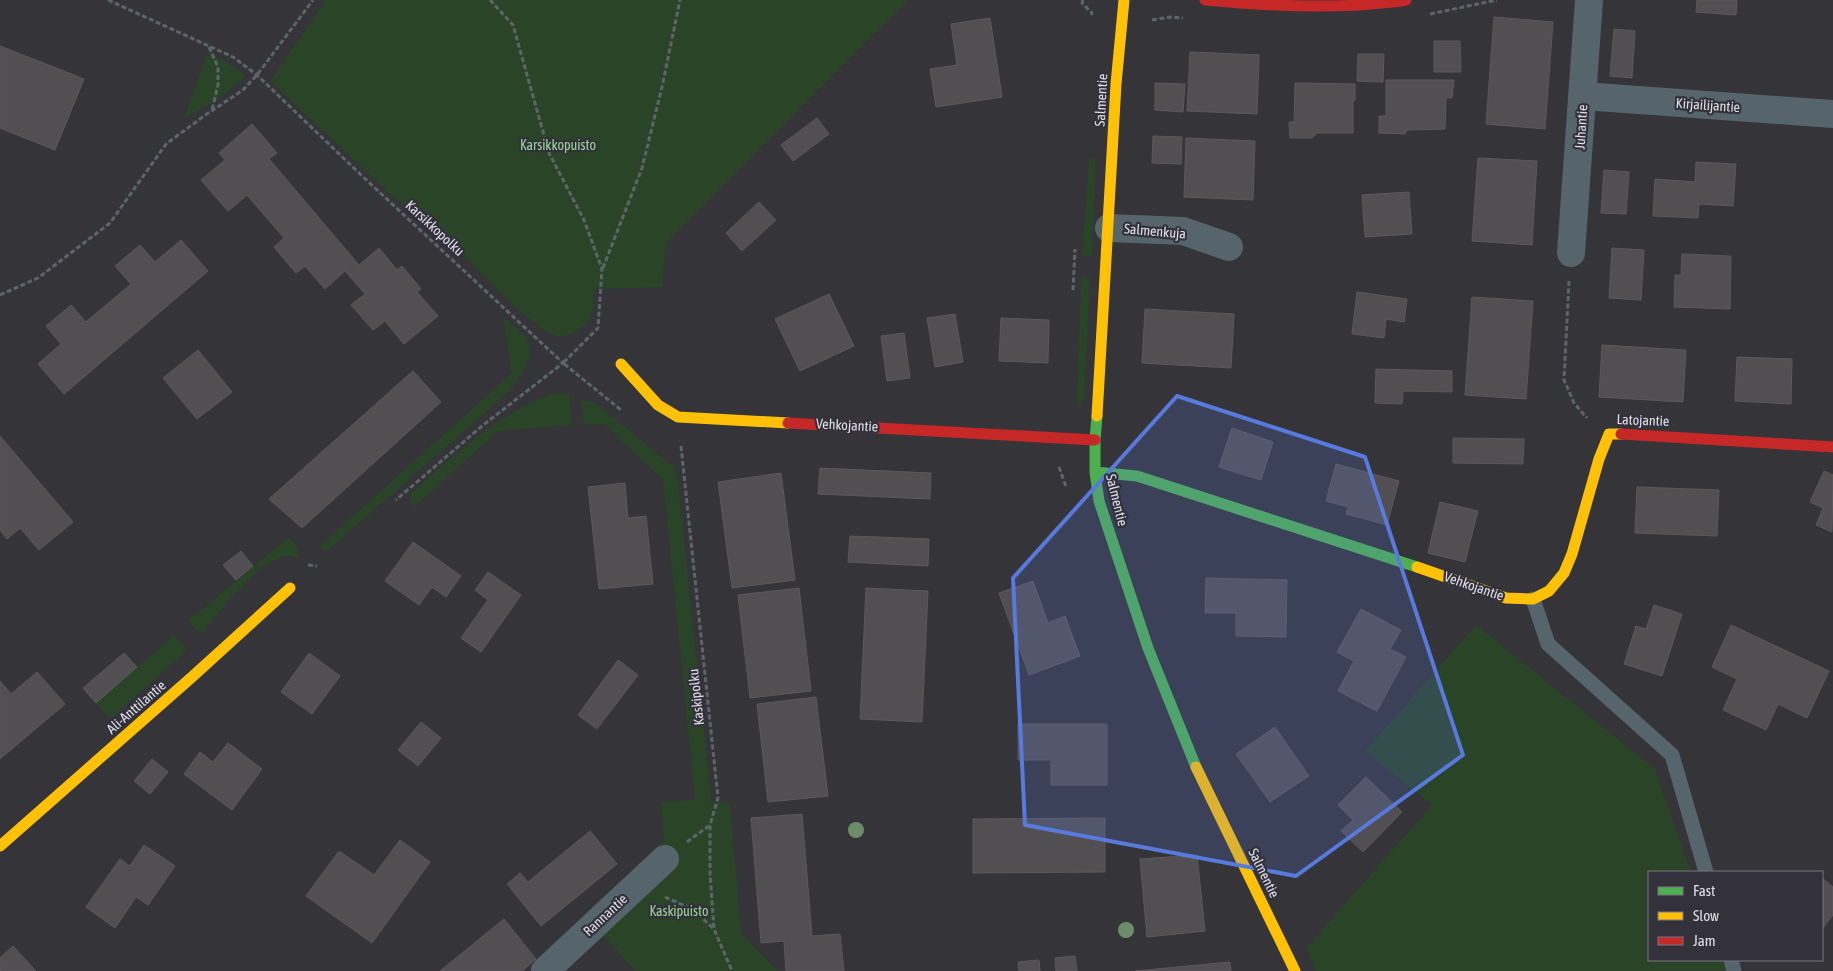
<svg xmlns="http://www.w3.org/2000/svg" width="1833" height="971" viewBox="0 0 1833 971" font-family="'Asap Condensed',sans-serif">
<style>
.green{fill:#2a4428}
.building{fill:#514f52;stroke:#5c595c}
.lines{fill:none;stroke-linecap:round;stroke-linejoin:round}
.path{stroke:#5c6669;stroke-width:3;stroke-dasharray:5 2.5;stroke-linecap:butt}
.lane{stroke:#55656b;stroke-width:15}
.street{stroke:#55656b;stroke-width:28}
.fast{stroke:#4caf50;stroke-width:11}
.slow{stroke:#ffc107;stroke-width:11}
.jam{stroke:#c62828;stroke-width:11}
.tree{fill:#6d8d6a}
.marked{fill:#587adc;fill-opacity:0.2;stroke:#587adc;stroke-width:4;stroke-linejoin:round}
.labels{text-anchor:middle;stroke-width:4.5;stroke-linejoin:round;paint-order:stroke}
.street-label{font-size:14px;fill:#e0dfe7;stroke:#32313c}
.park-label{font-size:14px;fill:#9bd593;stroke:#32313c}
</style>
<rect width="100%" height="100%" fill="#343439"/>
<path class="green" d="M326,0H908L666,243L662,287L594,289L593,311L586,324L574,333L560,337L547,333L516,308L448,241L388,192L270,81Z
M207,54L225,61L246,76L217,100L184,118Z
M1089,159H1096L1092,254L1089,257L1082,256Z
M1081,277L1090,278L1084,399L1078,406L1077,402Z
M503,317C511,324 521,331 527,339C538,356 519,377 511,390L327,551L319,547L512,373Z
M556,393L570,394L571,425L498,431L413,508L409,495C447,462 507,405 556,393Z
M581,399L595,403L674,467L677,473L711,797L709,801L730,803L741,933L778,971H635L588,918L603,903L600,899L664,842L661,802L695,800L663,480L604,424H583Z
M289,537L297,547L299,556L297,558C294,557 289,555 286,556C260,559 219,611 204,632H198L188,621Z
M1476,625L1654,768L1691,872H1649V960H1722L1726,971H1316L1306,948L1432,805L1365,751Z
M174,635L185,647L186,651L110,719L96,703Z"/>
<path class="building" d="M1697,0H1737L1736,15L1696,12Z
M1494,17L1553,22L1545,129L1486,124Z
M990,18L1002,97L936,107L930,69L957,65L951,24Z
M1614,29L1635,31L1632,78L1610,76Z
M1434,41H1460L1461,72H1434Z
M0,46L84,79L55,150L0,128Z
M1190,52L1259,55L1257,114L1187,111Z
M1358,54H1384L1383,82L1357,81Z
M1386,80H1454L1452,98H1446L1445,129L1407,130L1405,134L1379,133V116H1386Z
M1155,83L1185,84L1183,112L1155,110Z
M1295,83L1355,84V100H1353V133H1317L1312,138H1290L1289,122H1294Z
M817,118L829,134L793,161L781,145Z
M252,124L277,153L269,159L359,265L379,248L397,270L402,266L421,289L417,292L438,316L404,344L385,321L373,330L351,305L365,294L345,271L325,289L305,266L296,273L274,247L284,238L247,195L228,211L201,180L225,160L219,153Z
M1153,136L1182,137L1181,164L1152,163Z
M1186,138L1255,141L1253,200L1184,197Z
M1478,158L1537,161L1532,245L1472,241Z
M1696,162L1736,164L1733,206L1699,204L1698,218L1653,216L1655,179L1695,182Z
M1604,170L1629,172L1626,214L1601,213Z
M1409,192L1412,234L1365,237L1362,195Z
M759,202L776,220L742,251L726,233Z
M181,240L208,271L64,394L38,364L61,344L46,326L71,305L86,322L131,284L115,266L140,245L155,262Z
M1612,248L1644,250L1641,300L1609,298Z
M1682,254L1731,256L1730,309L1674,307L1675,275H1681Z
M1357,292L1407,299L1404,322L1386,319L1384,338L1352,334Z
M829,294L854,346L800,371L775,319Z
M1472,297L1533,301L1526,399L1465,395Z
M1145,309L1234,314L1231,368L1142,363Z
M955,314L963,362L935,367L927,318Z
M1001,318L1049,320L1048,363L999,361Z
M904,333L910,378L887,381L881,336Z
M1602,345L1686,350L1683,402L1599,397Z
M198,350L232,392L197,419L163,378Z
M1737,357L1792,359L1791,404L1735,401Z
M1376,369L1452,371V392L1403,391L1402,404L1375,403Z
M413,371L441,402L302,528L269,499Z
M1232,428L1273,442L1261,480L1219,467Z
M0,436L73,522L39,550L20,528L7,539L0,530Z
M1453,438L1524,439L1523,464L1453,463Z
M1336,464L1399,481L1387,525L1346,514L1348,507L1326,501Z
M820,468L931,473L930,499L818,494Z
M1824,471L1833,475L1832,532L1816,525L1823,508L1810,502Z
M781,473L795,580L732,588L718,482Z
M625,483L628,518L646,516L653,584L599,589L588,487Z
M1637,487L1719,490L1717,536L1635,533Z
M1440,502L1478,511L1465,562L1428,553Z
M850,536L929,539L928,566L848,562Z
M413,542L461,576L446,597L432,587L419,605L385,581Z
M241,551L253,566L236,580L223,565Z
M488,572L521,595L481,652L461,638L488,600L475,590Z
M1206,578L1287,580L1286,637L1236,636V613H1205Z
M1033,581L1048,623L1065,616L1080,656L1029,675L999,593Z
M799,588L811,691L750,698L738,595Z
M866,588L928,591L922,722L860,719Z
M1654,605L1682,614L1662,676L1624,664L1636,626L1646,629Z
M1361,609L1401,630L1390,649L1406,657L1377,711L1338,691L1354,661L1337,652Z
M1731,625L1829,671L1807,718L1778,704L1766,730L1723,710L1737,679L1712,667Z
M124,653L137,667L96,703L83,688Z
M309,653L340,676L312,714L281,692Z
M618,660L638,675L597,729L578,715Z
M37,672L65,704L0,759V681L11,694Z
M816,697L828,796L768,802L757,704Z
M421,722L441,738L418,766L398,750Z
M1018,724H1107V785H1051V760H1018Z
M1275,727L1309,776L1270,802L1236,754Z
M228,743L262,769L232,810L184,774L200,752L213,762Z
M152,759L168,772L150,794L134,781Z
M1366,777L1402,812L1363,852L1341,831L1353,820L1338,805Z
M802,814L812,936L840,934L844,971H786L784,941L761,943L751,818Z
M1105,818V872L973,873V819Z
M590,831L617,864L541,926L507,884L520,873L528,882Z
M400,840L430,862L372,943L306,896L339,851L374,875Z
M144,845L175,866L148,905L136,897L115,928L86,907L120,859L130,866Z
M1197,855L1205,931L1147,937L1140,859Z
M1822,878L1833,887V915L1822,929Z
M504,919L536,959L522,971H440Z
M13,946L36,971H0V958Z
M1075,956L1077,971H1056L1055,958Z
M1039,960L1040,971H1019L1018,962Z
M1230,962L1231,971H1135Z"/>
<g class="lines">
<path class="path" d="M108,0L233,57L257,75L361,175L563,363L482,426L396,500
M490,0L513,25L549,153L584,220L602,269L598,328L563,363L621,410
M1083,0L1082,3L1092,13L1091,15
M1430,14L1497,0
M1152,20L1170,17L1183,18
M209,47L218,67V85L212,110
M603,268L642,168L662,87L680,0
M1569,281L1564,380L1574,403L1587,418
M1073,290L1075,249
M0,295L38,278L110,223L166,144L204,116L243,90L257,75L313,0
M681,446L718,798L710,825V873L714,929L732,971
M1059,467L1066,487
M308,565L317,566
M687,842L710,825
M665,897L692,909L714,929"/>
<path class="lane" d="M1533,599L1548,644L1672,755L1706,872
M1731,960L1734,971"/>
<path class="street" d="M1583,96L1833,114
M1109,228L1183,231L1229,247
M1571,253L1589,0
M545,971L665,859"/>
<path class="fast" d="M1097,416L1095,440V472L1099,501L1148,648L1196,767
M1095,472L1137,476L1417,567"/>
<path class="slow" d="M621,364L658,405L678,417L788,423
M1097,416L1116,84L1124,0
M1417,567L1506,598L1533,599L1549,591L1564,573L1572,554L1599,459L1609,434H1621
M1196,767L1295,971
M0,846L192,677L290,588"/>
<path class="jam" d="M1205,0C1257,5 1308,8 1360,5C1375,3 1391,3 1406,0
M788,423L1095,440
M1621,434L1833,447"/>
</g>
<g class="tree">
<circle cx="856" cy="830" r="8"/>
<circle cx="1126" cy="930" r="8"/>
</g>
<path class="marked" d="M1177,396L1365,457L1463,755L1296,876L1025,825L1013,578Z"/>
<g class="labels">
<g class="street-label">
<text transform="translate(1101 100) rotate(-87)" y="5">Salmentie</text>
<text transform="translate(1708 105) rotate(4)" y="5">Kirjailijantie</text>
<text transform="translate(1581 127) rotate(-86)" y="5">Juhantie</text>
<text transform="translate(435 228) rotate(43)" y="5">Karsikkopolku</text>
<text transform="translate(1155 231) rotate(5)" y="5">Salmenkuja</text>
<text transform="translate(1643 420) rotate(2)" y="5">Latojantie</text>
<text transform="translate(847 425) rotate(3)" y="5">Vehkojantie</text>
<text transform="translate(1117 500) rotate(76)" y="5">Salmentie</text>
<text transform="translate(1474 586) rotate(19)" y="5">Vehkojantie</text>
<text transform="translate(696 697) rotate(-96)" y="5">Kaskipolku</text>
<text transform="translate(136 707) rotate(-41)" y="5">Ali-Anttilantie</text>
<text transform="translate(1264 873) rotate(64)" y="5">Salmentie</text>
<text transform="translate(605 915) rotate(-43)" y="5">Rannantie</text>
</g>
<g class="park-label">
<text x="558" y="150">Karsikkopuisto</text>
<text x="679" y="916">Kaskipuisto</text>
</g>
</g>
<rect x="1648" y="871" width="175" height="90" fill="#32313c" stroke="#787780"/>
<rect x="1658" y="887" width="25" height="8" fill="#4caf50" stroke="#787780"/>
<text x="1693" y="896" font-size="15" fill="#e0dfe7">Fast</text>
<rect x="1658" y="912" width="25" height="8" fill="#ffc107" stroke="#787780"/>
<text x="1693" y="921" font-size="15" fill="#e0dfe7">Slow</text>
<rect x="1658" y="937" width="25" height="8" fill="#c62828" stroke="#787780"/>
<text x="1693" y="946" font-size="15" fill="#e0dfe7">Jam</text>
</svg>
